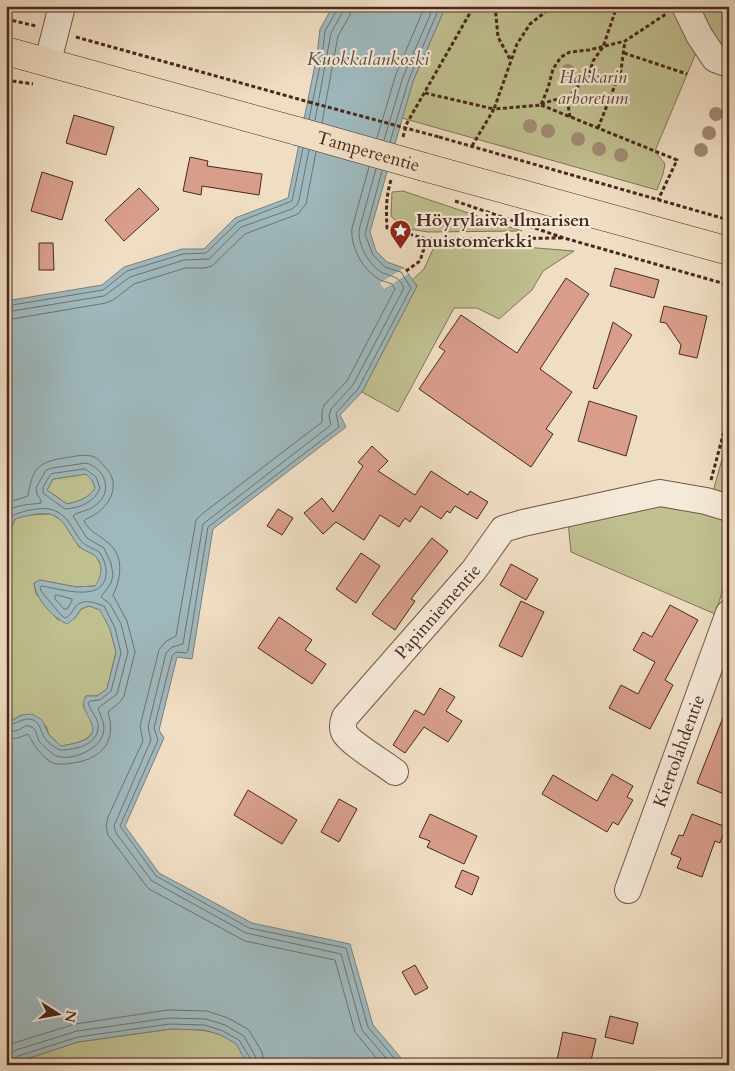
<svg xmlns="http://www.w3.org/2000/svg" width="735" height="1071" viewBox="0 0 735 1071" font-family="Cardo,serif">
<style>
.green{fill:#c0c090;stroke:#847456}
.water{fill:#9eb9be;stroke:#7c7f7d;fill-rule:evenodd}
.pier{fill:#f0dec4}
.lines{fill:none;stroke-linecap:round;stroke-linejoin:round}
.shore{stroke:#74706d;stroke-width:1}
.building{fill:#d89e8b;stroke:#49281c}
.minor-casing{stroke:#735646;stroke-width:28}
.major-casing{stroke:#49281c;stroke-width:29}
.path{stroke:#49281c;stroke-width:3;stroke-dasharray:4 2.5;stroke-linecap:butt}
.minor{stroke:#f5ead9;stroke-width:26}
.major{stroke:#f0dec4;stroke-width:28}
.major-bridge-casing{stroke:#49281c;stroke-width:29;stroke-linecap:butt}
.path-bridge{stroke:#49281c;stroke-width:3;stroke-dasharray:4 2.5;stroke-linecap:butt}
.major-bridge{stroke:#f0dec4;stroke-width:28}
.tree{fill:#a18a74}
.labels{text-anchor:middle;stroke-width:4.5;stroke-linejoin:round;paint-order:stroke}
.park-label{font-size:18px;font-style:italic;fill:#614633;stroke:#f5ead9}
.street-label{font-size:18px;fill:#49281c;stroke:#f5ead9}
.poi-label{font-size:18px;font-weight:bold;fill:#49281c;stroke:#f5ead9;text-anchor:start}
.water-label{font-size:19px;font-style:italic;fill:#5e4c44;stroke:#f5ead9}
</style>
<rect width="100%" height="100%" fill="#f0dec4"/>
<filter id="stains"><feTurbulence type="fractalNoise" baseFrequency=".004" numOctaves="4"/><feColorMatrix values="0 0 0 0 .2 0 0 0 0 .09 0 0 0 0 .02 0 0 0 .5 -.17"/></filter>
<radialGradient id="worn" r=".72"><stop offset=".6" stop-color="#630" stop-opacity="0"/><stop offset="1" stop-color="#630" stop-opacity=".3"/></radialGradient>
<path class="green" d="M446,6H729V60L706,29L655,151L665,164L663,174L657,190L402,118L413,81Z
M403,191L522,231L428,232L403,228L391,216L392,192Z
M439,246H512L574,251L543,271L532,290L499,319L477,308H454L398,412L362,392L417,286L412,280L424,269L433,249Z
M729,434V499L715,495L714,488Z
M86,474L92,480L95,488C88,499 79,501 67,504L47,490L53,479Z
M670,502L729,518V571L715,614L571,552L568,522Z
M51,514L63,521L79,547L96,556L101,566L102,574L100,581L95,586L76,587L40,580L34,583L36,594L58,620L75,618L81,609L89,606L101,610L110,629L116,652L107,689L97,696H86L83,706C86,711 91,718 93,723C97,741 72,744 61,746L49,735L46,726L21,715L13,720H6V537L9,535L15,519L26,515Z
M171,1029C197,1029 242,1029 246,1065H15L20,1061L78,1042Z"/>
<path class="water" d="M333,6H446L413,81L370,232L376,251L387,262L404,268L417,286L362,392L340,415L346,427L213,529L192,659L177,657L159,730L164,738L125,826L159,873L252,923L350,944L373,1025L407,1065H246L245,1060L236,1044L221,1035L205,1030L171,1029L78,1042L20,1061L15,1065H6V720H13L21,715L32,714L42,720L49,735L61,746C123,737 73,714 86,696H97L107,689L116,652L110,629L100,610L89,606L81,609L75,618L67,624C52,617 36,599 34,583L40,580L76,587L95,586C102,577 104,563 94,555C88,551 82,550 78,545C69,534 66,521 53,515C43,511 25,516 15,519L9,535L6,537V301L102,285L124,267L182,249H204L235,218L288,198L317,55L320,29ZM86,474L92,480L95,488C88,499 79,501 67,504L47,490L53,479Z"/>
<path class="pier" d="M404,268L408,274L384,289L380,283Z"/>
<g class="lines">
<path class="shore" d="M309,119L322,56L325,31L337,10V6
M315,120L331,33L342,13L344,6
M322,123L338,36L350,15L351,6
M377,138L396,74L425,6
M384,140L403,77L434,6
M390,142L409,79L440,6
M369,167L352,228C350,246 362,268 377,278C381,281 387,282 392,284L395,289L347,381L324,405L322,412V422L202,514L196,520L176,636L165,642L159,650L140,726L143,741L108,817L106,826L108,835L144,883L149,889L245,941L335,960L355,1032L382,1065
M376,169L359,230C358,245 369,266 383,273C393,277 400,277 404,288L353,385L331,409L329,416L331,425L203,524L183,644L172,647L166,653L148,727L151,740L114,826L116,833L152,881L246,933L341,954L362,1030L392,1065
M382,171L365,234L373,255L385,267L401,272L411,288L358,389L336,413L339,427L208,527L188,651L186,653L176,652L172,656L154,728L158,740L120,826L156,876L249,928L346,948L368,1027L400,1065
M6,306L103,290L127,271L183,254L206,253L238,222L292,201L303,148
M6,312L104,296L130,277L184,260L209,259L241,227L292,209L297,205L299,200L309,150
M6,320L106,303L113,300L134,284L185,268H205L212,266L245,234L298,214L306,204L316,152
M85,469L96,477L100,488C95,502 80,508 65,509L43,493V487L51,474Z
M6,503L28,496C32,470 37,462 64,458C72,457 82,454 91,456C96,457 100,461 103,465C125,484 108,511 86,519L84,521C90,532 98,534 107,542C125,555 121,579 113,595L127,621L135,652L124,696L120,702L108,712C117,741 102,759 73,763C66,764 60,765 53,763C41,757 34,745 28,734L18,738L6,739
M6,512C16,504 29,505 41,503V500L37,494L36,488L46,470L52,468L86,463C105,468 113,491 97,504C90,510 83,511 75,514L73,516L87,538L104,548L111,563L113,575L111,583L101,597L110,604L121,624L128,652L117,694L98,708C101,718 106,724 103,734C99,750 67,764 53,754C49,751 42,745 39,741C36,735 37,727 28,726C24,725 22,729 18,730C14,732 10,731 6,731
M6,528L12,516C21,511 43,506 53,510C68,515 72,529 81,541C86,547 95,548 100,553C104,559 107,568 106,575C103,603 60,589 42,586L40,587L41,591L61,615L65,618C72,615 72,611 76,606C84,598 95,603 104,606L115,628L121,653L111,691L100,700L90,701L88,703C90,710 97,717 98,724C100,745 75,750 60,750C55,748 47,742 44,737C40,730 40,721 30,719C22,718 16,725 6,725
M57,595L72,599V601L67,609H64L55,599V596Z
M6,1048L14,1043L75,1024L168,1010L207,1011L228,1018L249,1030L262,1052L264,1065
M6,1060L9,1055L16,1050L77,1031L169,1018L206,1019L225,1025L244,1036L255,1056L257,1065
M12,1065L13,1060L18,1056L78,1037L170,1024L205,1025L223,1031L239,1040L250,1058V1065"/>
</g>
<path class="building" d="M74,115L114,127L106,155L66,143Z
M190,157L208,161L207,166L262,174L259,195L202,186L201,195L183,191Z
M42,172L73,182L62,220L31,211Z
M139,188L159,209L124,241L105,220Z
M39,243H53L54,270H39Z
M615,268L659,280L654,298L610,286Z
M566,278L589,294L540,369L572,392L546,429L553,434L531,467L419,389L445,351L439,347L461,315L517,353Z
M664,306L707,316L697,358L679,354L681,345L666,323L660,322Z
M613,322L632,335L597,389L593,388Z
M589,401L637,416L626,456L578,441Z
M372,446L388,461L378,471L415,495L431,471L468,495L470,491L488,502L477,519L455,506L450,513L447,511L441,519L421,506L410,522L405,518L399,527L380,515L364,540L336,522L323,534L304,513L322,498L333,512L363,466L358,462Z
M278,509L293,518L282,535L267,526Z
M432,538L448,551L411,599L415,601L395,630L372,614Z
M361,553L380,566L356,603L336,589Z
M511,564L538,579L526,600L500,585Z
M521,601L544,612L522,657L499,646Z
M670,605L698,620L665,680L673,685L650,729L609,708L621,685L638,694L655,662L633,650L643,632L652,637Z
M279,617L312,640L305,650L326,664L312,684L258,648Z
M440,688L455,697L446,711L462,721L448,742L424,727L405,753L393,745L415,710L424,715Z
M728,705L729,706V796L697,783Z
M612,774L633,786L627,797L633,800L618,825L613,822L607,832L542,794L553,775L597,801Z
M248,790L297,820L282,844L234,815Z
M339,799L357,809L339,842L321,832Z
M430,814L477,836L464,864L427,847L430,841L419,837Z
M692,814L726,827L720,843L715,841L702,877L677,868L681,858L671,854L679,835L683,836Z
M462,870L479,877L472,895L455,887Z
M415,965L428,988L415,995L402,972Z
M610,1016L638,1023L633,1044L605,1037Z
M563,1032L596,1039L590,1065H579L557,1060Z"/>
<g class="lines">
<defs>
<g id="minor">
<path d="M685,6L699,35L715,59L729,64"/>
<path d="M48,61L62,6"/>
<path id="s1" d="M395,772C385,764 348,742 344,732C342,727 343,722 345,717L474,570L503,529L523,523L660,493L706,501L729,508"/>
<path id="s2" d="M628,890L729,613"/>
</g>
<path id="major" d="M6,51L297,131
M424,167L729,251"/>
</defs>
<use href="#minor" class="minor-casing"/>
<use href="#major" class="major-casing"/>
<path class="path" d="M495,6L498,37L511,61
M6,19L36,26
M76,37L309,102
M624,53L687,74
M6,80L33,84
M425,93L494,109L517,44L530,24L553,6
M541,104L554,100L567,98
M541,105L677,160L658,200
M570,117L567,98L589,75L593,61L603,47L616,9L618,6
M598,128L621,70L625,41
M403,137L407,123L474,6
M439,137L729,220
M472,146L494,109L541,105L548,88L553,69L561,57L570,52L589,50L625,41L666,14
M391,180C386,196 386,210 387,228L427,239L564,238
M455,201L564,238L729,285
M406,271L420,261L427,239
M711,480L729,413"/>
<use href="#minor" class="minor"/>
<use href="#major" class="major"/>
<defs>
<g id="major-bridge">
<path id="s3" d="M297,131L424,167"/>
</g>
</defs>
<use href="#major-bridge" class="major-bridge-casing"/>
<path class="path-bridge" d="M309,102L439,137"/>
<use href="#major-bridge" class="major-bridge"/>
</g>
<g class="tree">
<circle cx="568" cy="71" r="7"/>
<circle cx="716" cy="114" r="7"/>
<circle cx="530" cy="126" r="7"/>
<circle cx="548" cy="131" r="7"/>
<circle cx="709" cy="133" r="7"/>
<circle cx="578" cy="139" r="7"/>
<circle cx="599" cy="149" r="7"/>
<circle cx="701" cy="150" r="7"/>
<circle cx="621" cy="155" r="7"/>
</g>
<defs>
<symbol id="sight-pin" viewBox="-11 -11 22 30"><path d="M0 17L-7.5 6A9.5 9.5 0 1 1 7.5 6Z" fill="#8f2418" stroke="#f5ead9"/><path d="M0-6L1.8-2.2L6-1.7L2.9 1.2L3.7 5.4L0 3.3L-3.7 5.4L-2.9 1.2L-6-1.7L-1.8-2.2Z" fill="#fff"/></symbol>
</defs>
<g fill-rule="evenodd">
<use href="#sight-pin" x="388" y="218" width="25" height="34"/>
</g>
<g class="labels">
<g class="park-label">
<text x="593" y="83">Hakkarin<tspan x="593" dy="21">arboretum</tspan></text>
</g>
<g class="street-label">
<text dy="6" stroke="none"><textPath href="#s3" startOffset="74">Tampereentie</textPath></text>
<text dy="6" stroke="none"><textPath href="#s1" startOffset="221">Papinniementie</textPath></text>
<text dy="6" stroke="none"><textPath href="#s2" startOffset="148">Kiertolahdentie</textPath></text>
</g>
<g class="poi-label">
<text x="416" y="226">Höyrylaiva Ilmarisen<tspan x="416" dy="21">muistomerkki</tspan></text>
</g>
<g class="water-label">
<text x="368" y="65">Kuokkalankoski</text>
</g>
</g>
<rect width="735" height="1071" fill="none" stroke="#f0dec4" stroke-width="25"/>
<rect x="8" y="8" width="720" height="1056" fill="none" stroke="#49281c" stroke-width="2.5"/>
<rect x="12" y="12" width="710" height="1046" fill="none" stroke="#49281c"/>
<g transform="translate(58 1014) rotate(101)" stroke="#f5ead9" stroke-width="4" paint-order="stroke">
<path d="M0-4L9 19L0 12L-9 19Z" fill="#49281c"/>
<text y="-8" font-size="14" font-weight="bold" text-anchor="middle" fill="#49281c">N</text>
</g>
<rect width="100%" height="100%" filter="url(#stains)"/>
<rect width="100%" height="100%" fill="url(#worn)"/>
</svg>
